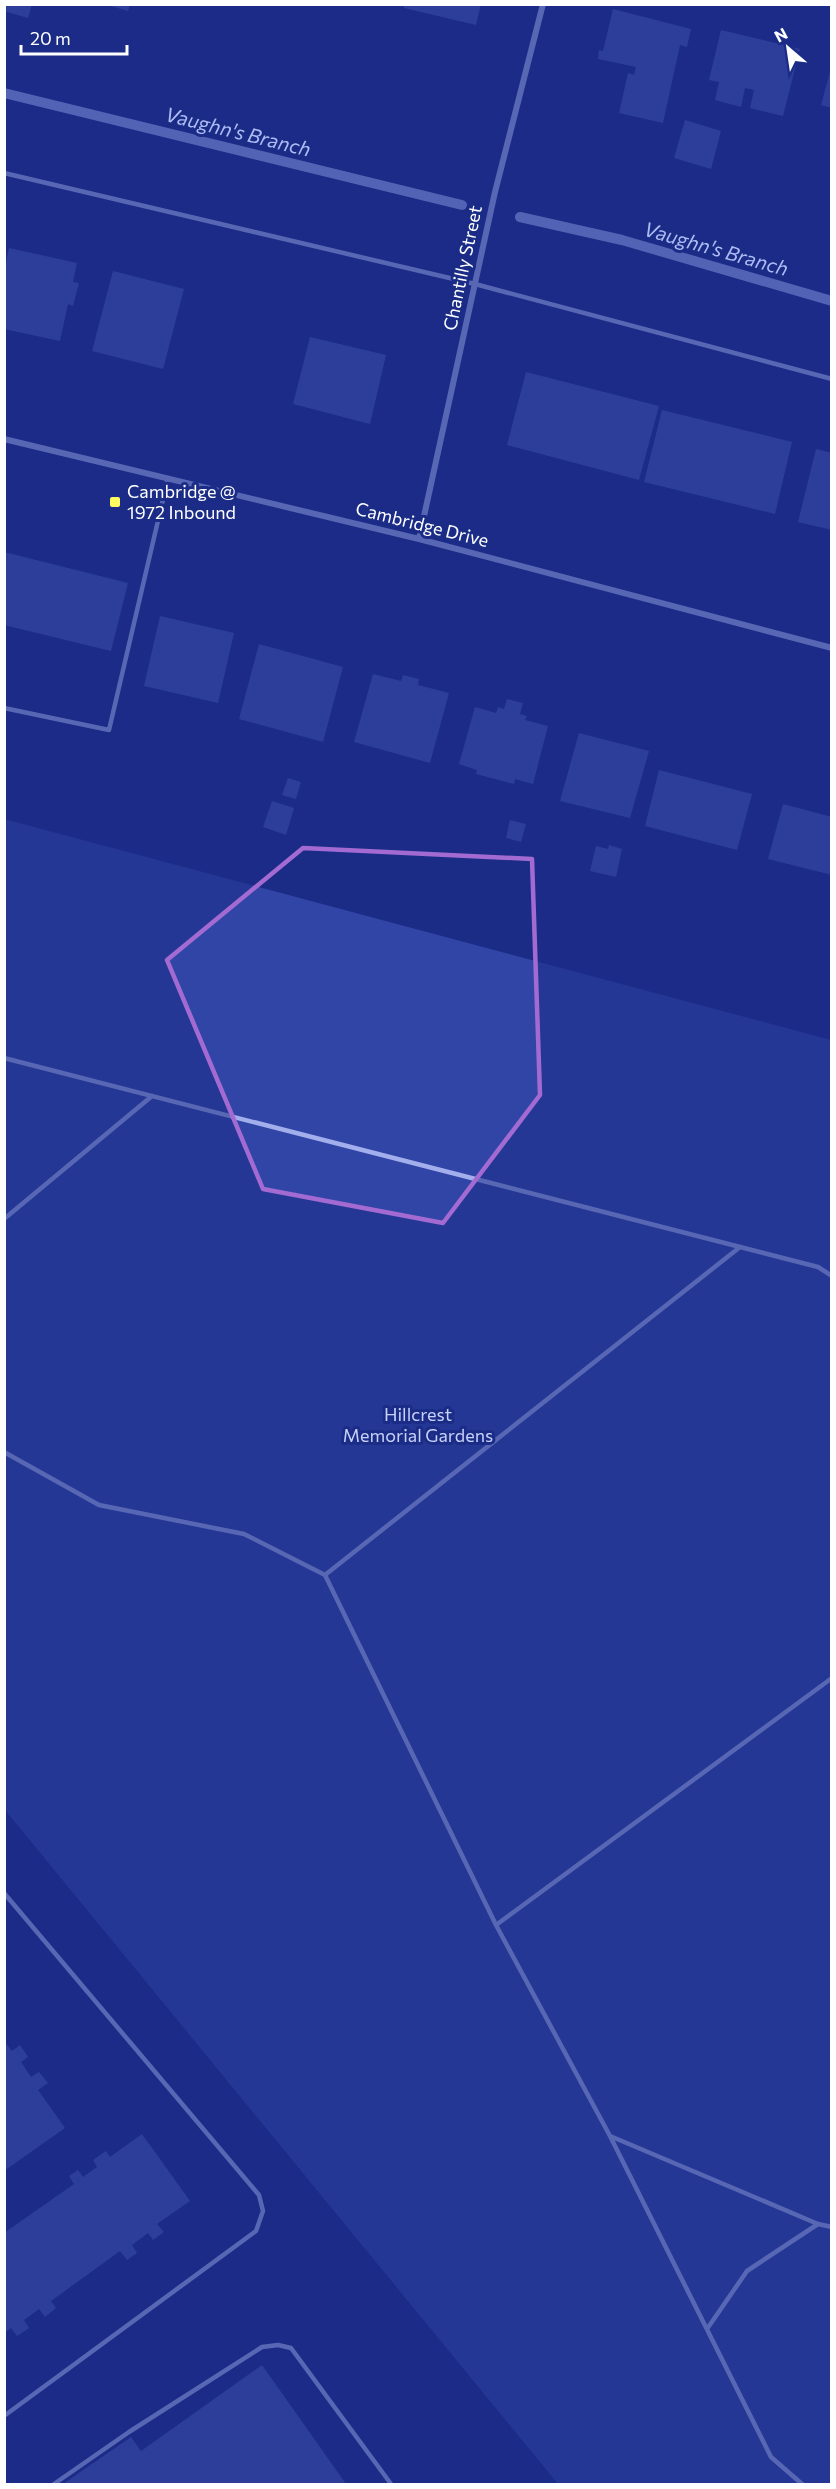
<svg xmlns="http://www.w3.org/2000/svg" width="836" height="2489" viewBox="0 0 836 2489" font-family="Commissioner,sans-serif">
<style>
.green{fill:#3145a7}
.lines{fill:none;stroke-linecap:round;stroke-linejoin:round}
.stream{stroke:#96a6ee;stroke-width:10}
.building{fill:#4355b1}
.service{stroke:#a3afec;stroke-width:4.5}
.minor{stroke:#a3afec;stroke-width:6}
.marked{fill:none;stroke:#a36bd2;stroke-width:4.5;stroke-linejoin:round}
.poi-dot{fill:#fefc5f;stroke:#1b2c87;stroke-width:2}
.labels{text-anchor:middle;stroke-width:6;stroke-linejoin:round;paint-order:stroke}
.street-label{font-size:18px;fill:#fff;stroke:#1b2c87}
.poi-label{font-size:18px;fill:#fff;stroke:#1b2c87;text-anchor:start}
.park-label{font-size:18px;fill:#c8d1f9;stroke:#1b2c87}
.water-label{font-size:20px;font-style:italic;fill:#afbbf4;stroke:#1b2c87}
</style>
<rect width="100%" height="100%" fill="#1b2c87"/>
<path class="green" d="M4,819L831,1040V2484H558L5,1810Z"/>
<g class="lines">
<path class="stream" d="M4,93L462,205
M520,217L622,240L832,301"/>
</g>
<path class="building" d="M4,4H32L28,18L4,11Z
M104,4H130L128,11Z
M404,4H481L476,25L404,8Z
M613,9L691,29L687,47L680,45L663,123L619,113L628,73L634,75L636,67L598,59L599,50L603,51Z
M721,30L800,49L783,116L750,108L754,90L745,88L741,107L715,100L719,82L709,80Z
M831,68H832V108L821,105Z
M685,120L721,131L711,169L674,158Z
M9,248L77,263L73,282L79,283L73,306L68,304L60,341L4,329V271Z
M113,271L184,289L163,369L92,351Z
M310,337L386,355L370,424L293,404Z
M526,372L659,406L639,480L507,445Z
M662,410L792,442L775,514L644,482Z
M816,449L832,453V530L798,522Z
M4,552L128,583L111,651L4,625Z
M160,616L234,633L218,703L144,686Z
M259,644L343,667L323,742L239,719Z
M373,674L401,681L403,675L419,679L418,685L449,693L430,763L354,742Z
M507,699L523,703L520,714L527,716L525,720L548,726L533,784L515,779L514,784L476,774L477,770L459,764L475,707L496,713L498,707L504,709Z
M579,733L649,751L630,818L560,801Z
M659,770L752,794L737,850L645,826Z
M288,778L301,782L296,799L282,795Z
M272,801L294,808L286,835L263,827Z
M783,804L832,817V875L768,859Z
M510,820L526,824L521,842L506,838Z
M609,845L622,849L616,877L590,871L596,846L608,849Z
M4,2041L12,2051L20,2045L28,2057L21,2062L31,2077L39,2072L48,2083L38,2090L65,2128L4,2171Z
M142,2134L190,2201L157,2224L164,2232L153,2240L148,2233L132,2245L137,2253L127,2260L120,2251L51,2301L56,2308L45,2317L39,2309L24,2320L29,2328L17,2336L11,2328L4,2333V2233L74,2184L69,2176L78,2170L83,2177L97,2167L93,2160L106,2151L110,2157Z
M262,2365L346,2484H63L131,2437L141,2451Z"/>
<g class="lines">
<path class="service" d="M4,173L475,284L832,379
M4,708L109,730L168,478
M4,1058L818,1267L832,1276
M4,1219L152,1096
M4,1452L99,1505L244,1534L325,1575L496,1925L610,2136L771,2457L802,2484
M325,1575L740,1247
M4,1893L259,2195L263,2211L256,2231L4,2416
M496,1925L832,1678
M610,2136L818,2224L832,2227
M707,2329L747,2271L818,2224
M54,2484L129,2432L262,2347L278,2345L291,2348L391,2484"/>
<path class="minor" d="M4,439L419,539L832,648
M419,539L495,192L543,4"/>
</g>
<path d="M0 0H836V2489H0ZM303,848L532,859L540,1095L443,1223L263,1189L167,960Z" fill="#1b2c87" fill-opacity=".55" fill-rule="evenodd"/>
<path class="marked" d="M303,848L532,859L540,1095L443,1223L263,1189L167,960Z"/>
<rect class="poi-dot" x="109" y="496" width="12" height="12" rx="3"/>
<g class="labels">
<g class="street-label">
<text transform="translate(463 268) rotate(-78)" y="6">Chantilly Street</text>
<text transform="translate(422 525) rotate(14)" y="6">Cambridge Drive</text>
</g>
<g class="poi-label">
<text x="127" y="498">Cambridge @<tspan x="127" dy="21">1972 Inbound</tspan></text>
</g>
<g class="park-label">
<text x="418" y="1421">Hillcrest<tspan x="418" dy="21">Memorial Gardens</tspan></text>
</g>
<g class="water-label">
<text transform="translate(238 132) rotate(14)" y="7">Vaughn's Branch</text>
<text transform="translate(716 249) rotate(16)" y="7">Vaughn's Branch</text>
</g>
</g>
<rect width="836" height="2489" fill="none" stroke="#ffffff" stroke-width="12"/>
<g transform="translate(788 48) rotate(331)" stroke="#1b2c87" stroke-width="4.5" paint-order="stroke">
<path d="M0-4.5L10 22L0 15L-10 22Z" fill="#ffffff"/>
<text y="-9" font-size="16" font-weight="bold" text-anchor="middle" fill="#ffffff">N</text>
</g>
<path d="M21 45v9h106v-9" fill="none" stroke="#ffffff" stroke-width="3"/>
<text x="30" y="45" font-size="18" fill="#ffffff" stroke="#1b2c87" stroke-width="4.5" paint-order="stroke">20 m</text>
</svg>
